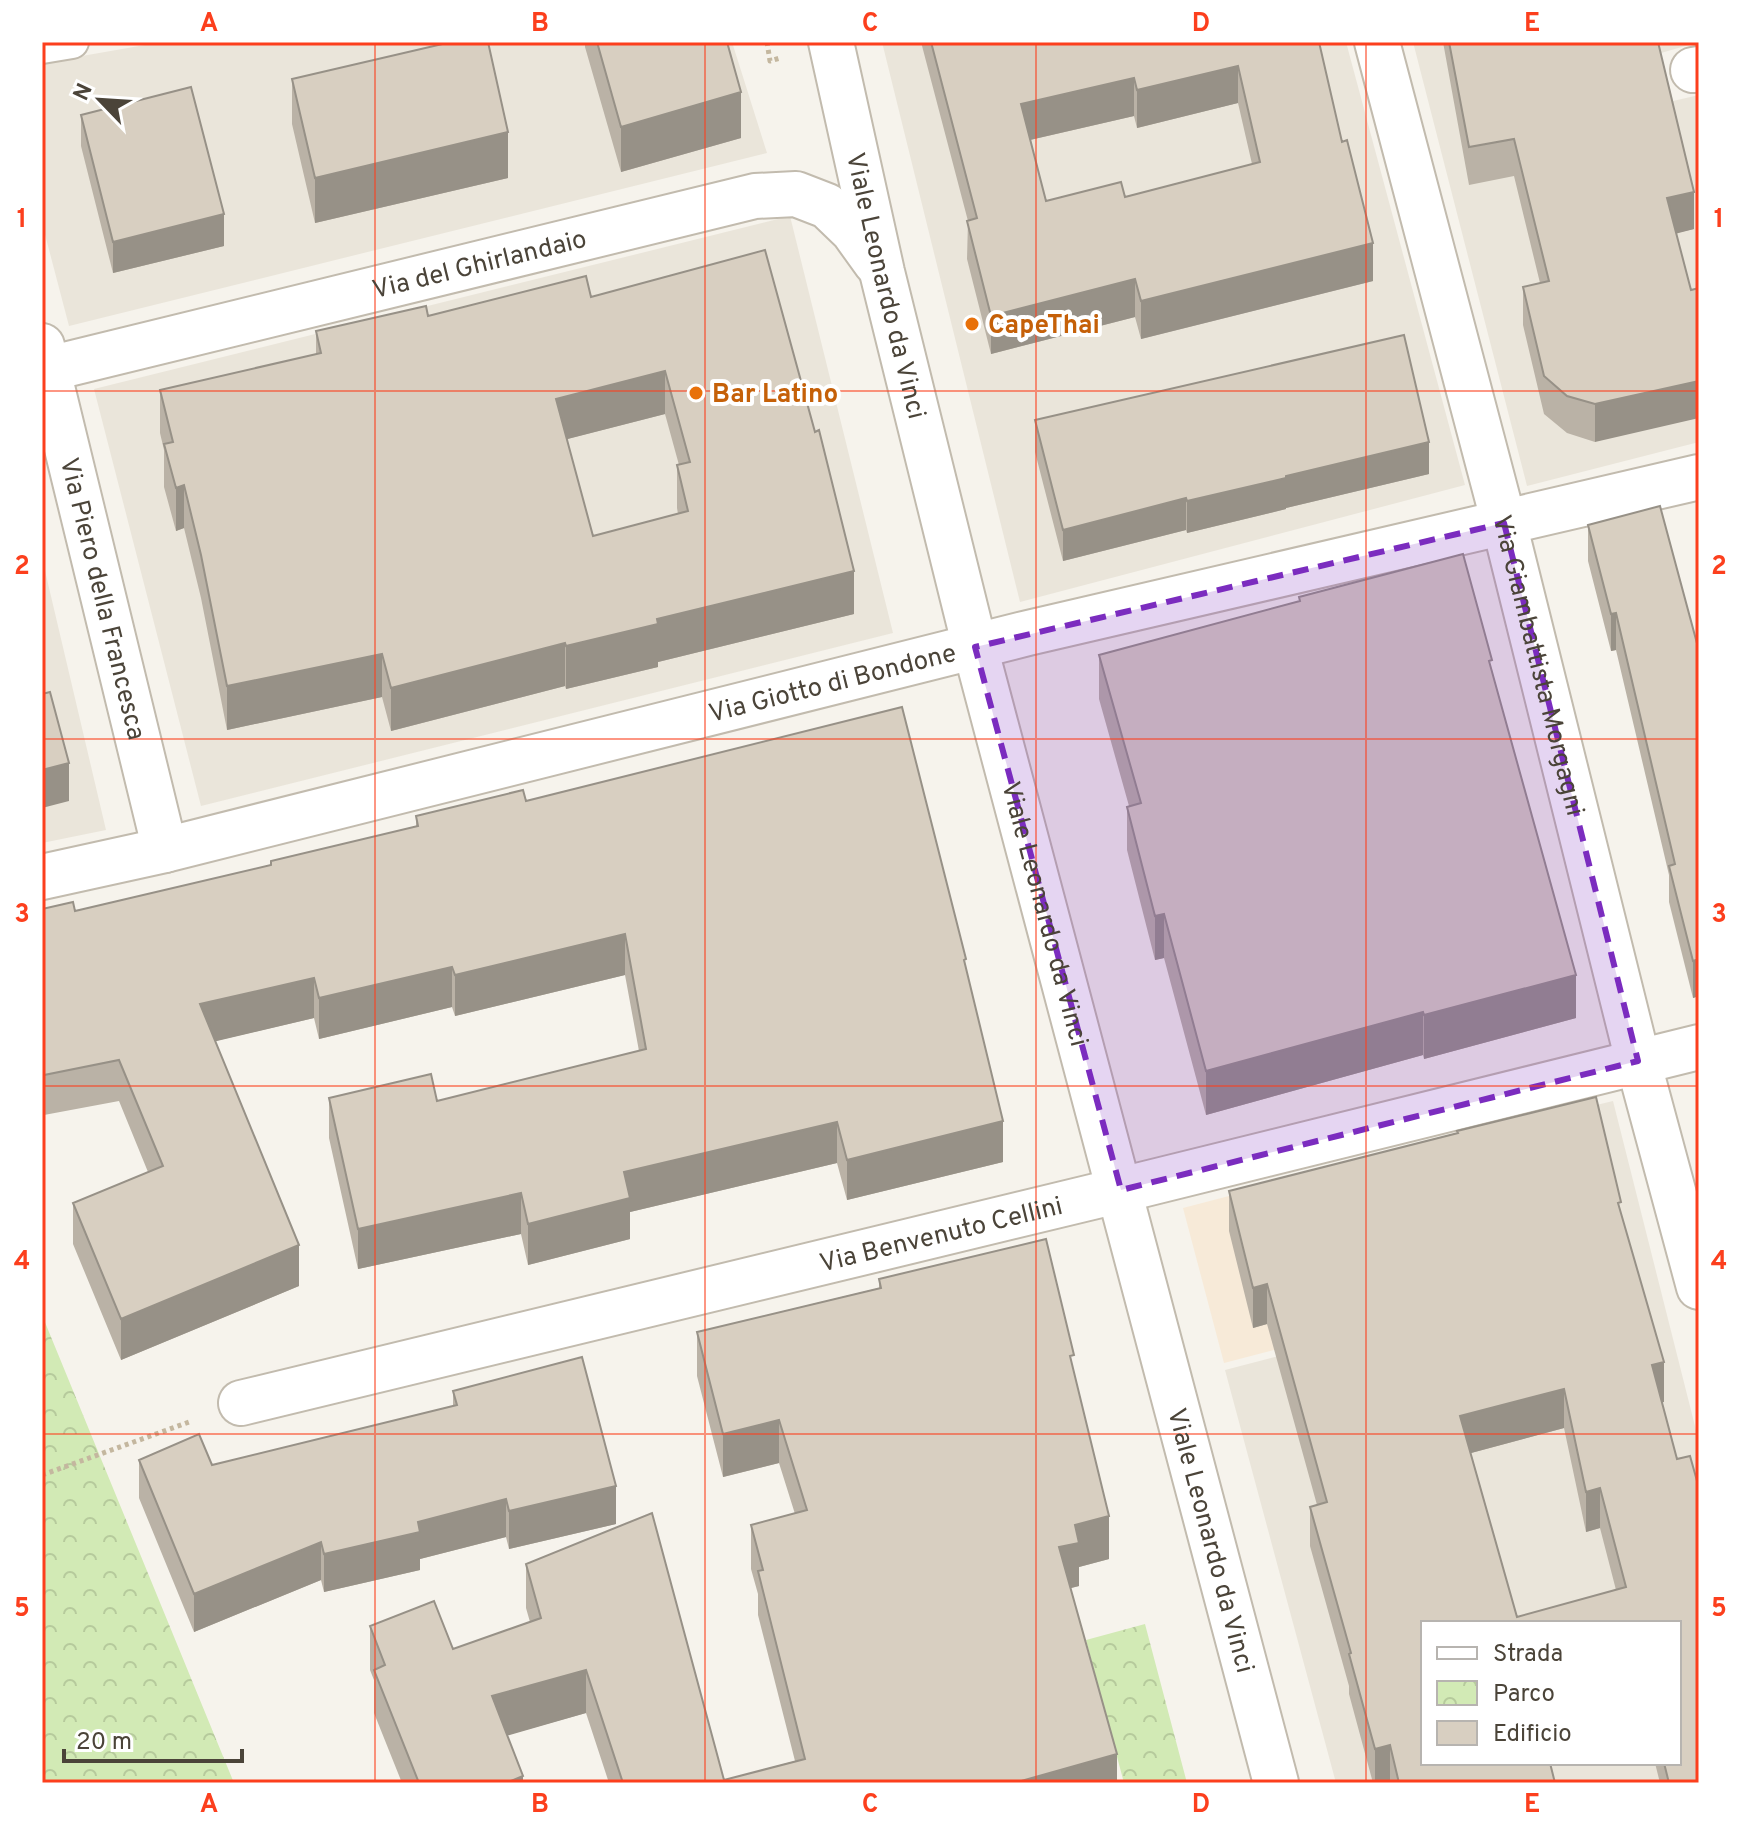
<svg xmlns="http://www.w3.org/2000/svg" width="1741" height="1825" viewBox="0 0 1741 1825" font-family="Overpass,sans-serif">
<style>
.residential{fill:#eae5da;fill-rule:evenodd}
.commercial{fill:#f7ead8}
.park{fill:url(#park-crowns)}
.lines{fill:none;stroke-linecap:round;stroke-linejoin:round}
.lane-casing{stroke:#c2bbae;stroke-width:36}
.street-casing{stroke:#c2bbae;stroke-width:48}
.path{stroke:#c4b79f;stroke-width:5;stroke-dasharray:4 4;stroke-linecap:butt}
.lane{stroke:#fff;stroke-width:32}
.street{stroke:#fff;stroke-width:44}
.wall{fill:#bab2a6;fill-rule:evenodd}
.shaded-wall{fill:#979187}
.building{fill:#d8cfc1;stroke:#979187;stroke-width:2;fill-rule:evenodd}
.marked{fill:#7b2cbf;fill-opacity:0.2;stroke:#7b2cbf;stroke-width:6;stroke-dasharray:16 10;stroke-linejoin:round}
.grid{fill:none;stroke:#fc3f1d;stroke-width:2;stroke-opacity:0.55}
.food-dot{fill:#e8710a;stroke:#fff;stroke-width:3}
.labels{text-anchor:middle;stroke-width:8;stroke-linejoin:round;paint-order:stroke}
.street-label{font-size:26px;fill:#4b4439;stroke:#fff}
.food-label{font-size:26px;font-weight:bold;fill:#c56008;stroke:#fff;text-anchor:start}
.neatline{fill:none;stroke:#fc3f1d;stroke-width:3}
.grid-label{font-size:26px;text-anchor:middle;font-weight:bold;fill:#fc3f1d}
</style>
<defs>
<pattern id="park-crowns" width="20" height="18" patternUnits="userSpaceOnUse" patternTransform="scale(2)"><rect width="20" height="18" fill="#d2eab5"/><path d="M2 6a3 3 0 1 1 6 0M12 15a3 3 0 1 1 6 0" fill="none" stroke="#b6ca9c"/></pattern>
</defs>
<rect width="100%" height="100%" fill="#f6f3ec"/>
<path class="residential" d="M162,42H732L767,153L69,326L42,223V63Z
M882,42H1346L1465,485L1020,602Z
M1413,42H1699L1661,53L1673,101L1699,95V442L1527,486Z
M790,216L893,633L201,806L94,389Z
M42,558L106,830L42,843Z
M1613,1101L1699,1442V1783H1336L1225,1370L1457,1309L1415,1149ZM1423,1623H1679V1763H1423Z"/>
<path class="commercial" d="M1409,1149L1449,1304L1224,1363L1183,1208Z"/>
<path class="park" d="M42,1315L234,1783H42Z
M1145,1624L1187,1783H1124L1086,1640Z"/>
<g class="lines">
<defs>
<path id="lane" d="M42,47L72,42"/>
<g id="street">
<path id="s1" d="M831,42L882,272L975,647L1276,1783"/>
<path id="s2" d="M1377,42L1504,523L1638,1061L1699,1287"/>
<path d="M1693,70L1699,69"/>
<path id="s3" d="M42,346L165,850"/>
<path id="s4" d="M48,369L755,196L796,194L827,206L853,231L876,263"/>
<path id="s5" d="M42,877L165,850L1028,633L1699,477"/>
<path id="s6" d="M241,1403L1121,1190L1699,1047"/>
</g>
</defs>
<use href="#lane" class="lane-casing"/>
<use href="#street" class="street-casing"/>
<path class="path" d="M767,42L770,61L780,58
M42,1475L192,1421"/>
<use href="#lane" class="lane"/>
<use href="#street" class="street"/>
</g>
<path class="wall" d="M585,42H597L741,138L621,172L585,47Z
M921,42H1319L1373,281L1141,339L1135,317L991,354L967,259L968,221ZM1238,103L1252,164L1125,197L1046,201L1030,140L1134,116L1137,128Z
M1443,42H1658L1694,229L1676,233L1595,442L1567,433L1544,414L1523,325V287L1540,283L1514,176L1469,185Z
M292,79L508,178L315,223L292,124Z
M81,115L224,246L113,273L81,146Z
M765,250L854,614L658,662V667L566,689L565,686L391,731L382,697L227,730L201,598L184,528L176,531L164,487V450L160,433V390L316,355V331L428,316L591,297ZM665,414L679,465H677V508L678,514L593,536L567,439Z
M1035,420L1429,474L1286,508V509L1187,533L1186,530L1063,561L1035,452Z
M1588,525L1698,647L1699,646V996L1693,998L1669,902V875L1616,650L1611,651L1588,561Z
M1299,597L1492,670L1576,1018L1424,1059L1423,1055L1206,1115L1164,958L1155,960L1127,850V807L1129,806L1099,699V655L1299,601Z
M526,801L966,969L1003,1162L847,1200L837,1163L630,1212V1239L528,1265L521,1234L358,1269L329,1138V1098L437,1101L639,1051L625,975L455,1016L452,1007L319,1039L314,1018L215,1041L299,1286L121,1360L73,1244V1203L148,1172L119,1101L44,1115L42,1103V909L75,911L271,865L416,827V816Z
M1229,1191L1621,1215L1664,1402H1662L1699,1783H1660L1655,1763H1679V1623H1423L1555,1783H1373L1349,1694V1686L1310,1546V1507L1317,1505L1267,1324L1253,1328L1229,1231ZM1564,1428L1586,1532L1600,1528L1616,1590L1517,1617L1471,1453Z
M879,1279L1074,1371L1109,1559L1079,1567V1586L1071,1588L1117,1783H609L586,1713L507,1735L523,1783H402L374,1713V1680L370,1670V1626L453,1649L530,1622L526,1608V1564L724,1780L795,1761L758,1615V1594L751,1569V1525L795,1514L779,1463L723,1477L697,1376V1332L879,1288Z
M453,1391L616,1524L509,1549L506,1537L420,1559V1570L324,1592L321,1580L194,1632L139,1498V1460L212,1465L453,1406Z"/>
<path class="shaded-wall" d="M1238,66V103L1137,128V90Z
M1134,78V116L1021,142V104Z
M741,92V138L621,172V127Z
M508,132V178L315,223V178Z
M1694,192V229L1667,236V198Z
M224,214V246L113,273V242Z
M1373,243V281L1141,339V301Z
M1135,279V317L991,354V316Z
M665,371V414L556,442V399Z
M1699,381V418L1595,442V404Z
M1429,442V474L1286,508V509L1187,533V501L1286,476Z
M184,485V528L176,531V488Z
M1186,498V530L1063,561V530Z
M854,571V614L658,662V667L566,689V646L657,619Z
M1616,613V650L1611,651V614Z
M565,643V686L391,731V688Z
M382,654V697L227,730V686Z
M69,763V801L42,808V770Z
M1164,914V958L1155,960V916Z
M625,934V975L455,1016V975Z
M1699,959V996L1693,998V961Z
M452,967V1007L319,1039V998Z
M1576,975V1018L1424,1059V1015Z
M314,978V1018L200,1045V1004Z
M1423,1012V1055L1206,1115V1071Z
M1003,1121V1162L847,1200V1160Z
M837,1122V1163L630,1212V1239L528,1265V1224L624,1172Z
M521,1193V1234L358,1269V1229Z
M299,1245V1286L121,1360V1319Z
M1267,1284V1324L1253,1328V1288Z
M1664,1362V1402L1652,1405V1365Z
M1564,1389V1428L1460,1456V1416Z
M779,1420V1463L723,1477V1434Z
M616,1486V1524L509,1549V1511Z
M1600,1488V1528L1586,1532V1492Z
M506,1499V1537L420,1559V1570L324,1592V1554L418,1522Z
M1109,1516V1559L1079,1567V1586L1059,1591V1547L1075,1525Z
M321,1542V1580L194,1632V1594Z
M586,1670V1713L492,1740V1696Z
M1390,1745V1783H1375V1749Z
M1117,1754V1783H1014Z
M523,1776V1783H506Z"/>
<path class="building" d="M451,42H488L508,132L315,178L292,79Z
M597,42H727L741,92L621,127Z
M931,42H1319L1342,142L1347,140L1373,243L1141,301L1135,279L991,316L967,221L977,218ZM1238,66L1260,162L1125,197L1121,182L1046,201L1021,104L1134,78L1137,90Z
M1449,42H1658L1694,192L1667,198L1691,290L1699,288V381L1595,404L1567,396L1544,376L1523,287L1549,281L1514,139L1469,147Z
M191,87L224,214L113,242L81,115Z
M765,250L815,432L819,430L854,571L657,619L658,624L566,646L565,643L391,688L382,654L227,686L201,555L184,485L176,488L164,444L173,442L160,390L321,353L316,331L426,306L428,316L586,276L591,297ZM665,371L690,462L677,465L688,511L593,536L556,399Z
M1404,335L1429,442L1286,476V478L1187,501L1186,498L1063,530L1035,420Z
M1660,506L1698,647L1699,646V959L1693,961L1669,866L1675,864L1616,613L1611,614L1588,525Z
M1463,554L1492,660L1489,661L1576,975L1424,1015L1423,1012L1206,1071L1164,914L1155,916L1127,807L1141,803L1099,655L1300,601L1299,597Z
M50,692L69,763L42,770V694Z
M902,707L966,959L964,960L1003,1121L847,1160L837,1122L624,1172L630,1198L528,1224L521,1193L358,1229L329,1098L431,1074L437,1101L646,1049L625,934L455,975L452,967L319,998L314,978L200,1004L299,1245L121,1319L73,1203L163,1166L119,1060L44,1075L42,1062V909L73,902L75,911L271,865V861L418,826L416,816L523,790L526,801Z
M1596,1097L1621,1202L1618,1203L1664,1362L1652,1365L1677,1459L1690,1456L1699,1488V1783H1669L1664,1763H1679V1623H1423V1763H1550L1555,1783H1399L1390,1745L1375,1749L1349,1654L1351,1653L1310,1507L1327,1502L1267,1284L1253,1288L1229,1191L1458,1133L1457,1131ZM1564,1389L1586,1492L1600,1488L1626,1587L1517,1617L1460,1416Z
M1046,1239L1074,1355L1070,1356L1109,1516L1075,1525L1079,1543L1059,1547L1117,1754L1014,1783H623L586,1670L492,1696L523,1776L506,1783H419L374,1670L385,1665L370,1626L434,1601L453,1649L541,1618L526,1564L652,1513L724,1780L805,1759L758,1571L763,1570L751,1525L807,1510L779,1420L723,1434L697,1332L881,1288L879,1279Z
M582,1357L616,1486L509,1511L506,1499L418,1522L420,1532L324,1554L321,1542L194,1594L139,1460L199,1434L212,1465L457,1405L453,1391Z"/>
<path class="marked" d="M1504,523L1638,1061L1121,1190L975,647Z"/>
<path class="grid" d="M375,42V1783M705,42V1783M1036,42V1783M1366,42V1783M42,391H1699M42,739H1699M42,1086H1699M42,1434H1699"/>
<g class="food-dot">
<circle cx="972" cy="324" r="8"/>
<circle cx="696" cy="393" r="8"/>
</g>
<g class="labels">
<g class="street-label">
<text dy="9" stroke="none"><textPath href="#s4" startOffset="444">Via del Ghirlandaio</textPath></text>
<text dy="9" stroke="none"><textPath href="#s1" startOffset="250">Viale Leonardo da Vinci</textPath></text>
<text dy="9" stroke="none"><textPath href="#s3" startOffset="260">Via Piero della Francesca</textPath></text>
<text dy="9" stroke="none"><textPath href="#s2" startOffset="644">Via Giambattista Morgagni</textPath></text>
<text dy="9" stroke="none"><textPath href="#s5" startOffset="814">Via Giotto di Bondone</textPath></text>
<text dy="9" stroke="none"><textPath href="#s1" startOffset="898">Viale Leonardo da Vinci</textPath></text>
<text dy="9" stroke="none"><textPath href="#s6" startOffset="720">Via Benvenuto Cellini</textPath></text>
<text dy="9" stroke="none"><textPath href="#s1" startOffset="1546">Viale Leonardo da Vinci</textPath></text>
</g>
<g class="food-label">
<text x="988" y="333">CapeThai</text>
<text x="712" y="402">Bar Latino</text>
</g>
</g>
<rect width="1741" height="1825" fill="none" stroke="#ffffff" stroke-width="88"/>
<rect x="1421" y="1621" width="260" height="144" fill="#ffffff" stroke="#b7b4b0" stroke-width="2"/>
<rect x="1437" y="1647" width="40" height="12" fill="#ffffff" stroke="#b7b4b0" stroke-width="2"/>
<text x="1493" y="1661" font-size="24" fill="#4b4439">Strada</text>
<rect x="1437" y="1681" width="40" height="24" fill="url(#park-crowns)" stroke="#b7b4b0" stroke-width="2"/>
<text x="1493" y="1701" font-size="24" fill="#4b4439">Parco</text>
<rect x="1437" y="1721" width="40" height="24" fill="#d8cfc1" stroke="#b7b4b0" stroke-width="2"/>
<text x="1493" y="1741" font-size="24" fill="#4b4439">Edificio</text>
<g transform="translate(100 100) rotate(295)" stroke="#ffffff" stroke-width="6" paint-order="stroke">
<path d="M0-6L14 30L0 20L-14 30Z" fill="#4b4439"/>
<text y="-12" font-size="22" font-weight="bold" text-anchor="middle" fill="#4b4439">N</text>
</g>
<path d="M64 1749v12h178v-12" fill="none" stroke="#4b4439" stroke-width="4"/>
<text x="76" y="1749" font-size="24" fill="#4b4439" stroke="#ffffff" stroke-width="6" paint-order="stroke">20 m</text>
<rect x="44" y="44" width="1653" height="1737" class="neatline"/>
<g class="grid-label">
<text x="209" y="31">A</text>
<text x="540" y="31">B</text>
<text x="870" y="31">C</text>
<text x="1201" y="31">D</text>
<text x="1532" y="31">E</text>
<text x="22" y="227">1</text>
<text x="1719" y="227">1</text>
<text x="22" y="574">2</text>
<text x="1719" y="574">2</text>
<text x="22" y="922">3</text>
<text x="1719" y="922">3</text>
<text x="22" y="1269">4</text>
<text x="1719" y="1269">4</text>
<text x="22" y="1616">5</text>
<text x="1719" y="1616">5</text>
<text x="209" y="1812">A</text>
<text x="540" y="1812">B</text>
<text x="870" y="1812">C</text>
<text x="1201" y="1812">D</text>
<text x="1532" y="1812">E</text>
</g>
</svg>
